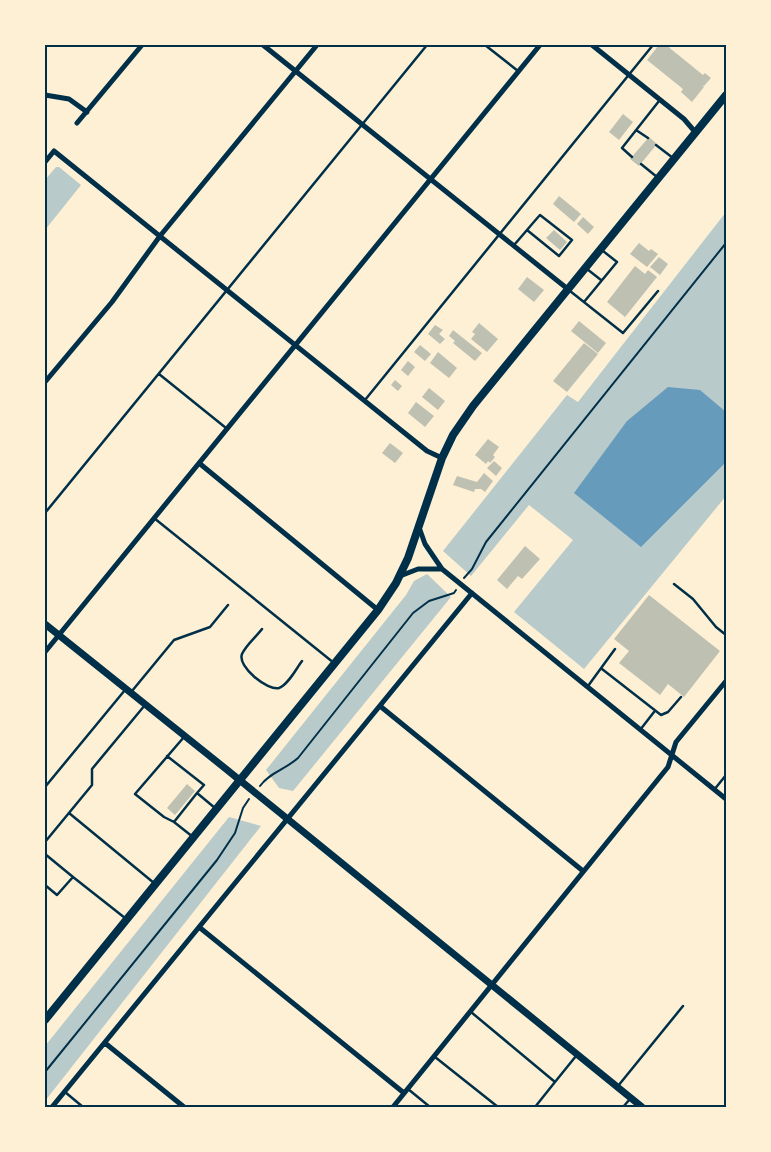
<svg xmlns="http://www.w3.org/2000/svg" width="771" height="1152" viewBox="0 0 771 1152" font-family="'Varela Round',sans-serif">
<style>
.green{fill:#b9caca}
.water{fill:#669bbc}
.building{fill:#bec0b2}
.lines{fill:none;stroke-linecap:round;stroke-linejoin:round}
.path{stroke:#003049;stroke-width:2}
.service{stroke:#003049;stroke-width:2.5}
.minor{stroke:#003049;stroke-width:5}
.secondary{stroke:#003049;stroke-width:7}
.primary{stroke:#003049;stroke-width:8}
.neatline{fill:none;stroke:#003049;stroke-width:2}
</style>
<rect width="100%" height="100%" fill="#fdf0d5"/>
<path class="green" d="M56,167H59L81,185L45,230V180Z
M726,212V496L584,669L514,612L573,540L529,505L471,576L443,551L567,395L578,402Z
M427,574L451,597L293,791L279,788L266,770L406,595L414,581Z
M229,817L261,826L45,1101V1046Z"/>
<path class="water" d="M668,387L700,390L726,412V462L641,547L574,493L627,421Z"/>
<path class="building" d="M659,45H666L703,75L705,73L711,78L704,86L702,85L704,87L692,102L681,92L683,89L647,60Z
M623,114L633,122L619,140L609,132Z
M649,137L657,144L639,166L630,159Z
M559,196L581,214L574,222L553,204Z
M583,217L594,227L588,234L577,224Z
M554,230L567,242L560,250L546,238Z
M639,243L649,251L651,249L658,254L647,267L630,254Z
M659,257L668,264L660,275L650,267Z
M635,266L645,274L648,270L657,277L625,317L607,302Z
M527,277L544,290L534,302L518,289Z
M579,321L606,343L598,353L571,331Z
M479,323L498,339L487,352L471,339L475,334L472,332Z
M435,325L443,330L439,334L445,339L440,344L428,334Z
M453,330L482,353L475,361L453,343L455,341L449,336Z
M584,343L598,354L567,392L553,381Z
M420,345L431,354L425,361L414,352Z
M438,352L457,368L449,378L430,363Z
M408,361L415,367L408,376L401,370Z
M395,380L402,386L398,391L391,385Z
M429,388L445,401L438,410L422,397Z
M416,402L434,416L425,427L408,413Z
M488,439L499,447L493,455L495,457L490,463L488,461L486,464L475,455Z
M390,443L403,453L395,463L382,453Z
M494,461L502,468L496,476L487,468Z
M484,473L493,481L485,492L481,489H475L474,492L453,485L457,476L477,482Z
M525,546L540,559L522,579L518,576L507,589L497,580Z
M649,595L720,651L684,697L668,684L660,695L619,663L629,651L614,639Z
M187,784L195,791L175,815L167,808Z"/>
<g class="lines">
<path class="path" d="M464,578L472,569L486,542L726,243
M260,786C269,773 286,769 298,758L413,613L429,601L454,593L456,590
M45,1072L217,860L235,833L243,808L249,799"/>
<path class="service" d="M485,45L518,71
M636,130L648,138
M656,145L673,158
M632,157L622,148L659,101
M641,164L657,177
M514,245C523,235 531,225 540,215L572,240L559,256L527,230
M587,269L601,280
M570,291L623,333L658,291
M584,302L617,262L603,251
M159,374L226,428
M365,400L653,45
M45,513L427,45
M154,518L334,663
M674,584L693,599L716,627L726,635
M262,629C256,637 246,645 242,654C237,667 268,691 279,688C288,685 296,669 302,661
M602,669L661,715L668,712L681,697
M588,686L615,649
M132,691L174,640L210,627L228,605
M640,730L654,712
M167,756L204,785L197,793
M45,787L125,690
M714,790L726,775
M69,813L154,883
M174,822L164,817L135,794L184,737
M193,837L174,822L197,793L215,808
M45,842L92,785V769L145,705
M45,854L73,877L57,895L45,885
M73,877L125,918
M471,1012L555,1082L535,1107
M435,1057L498,1107
M555,1082L576,1056
M618,1086L683,1006
M408,1089L430,1107
M65,1092L83,1107
M623,1107L630,1099"/>
<path class="minor" d="M263,45L569,290
M592,45L684,119L696,133
M45,95L69,99L87,112
M77,123L142,45
M45,162L54,151L427,451L442,458
M45,382L112,302L160,236L317,45
M199,463L378,610
M420,530L425,544L442,569L726,799
M400,576L418,569H442
M45,652L540,45
M380,706L583,871
M199,927L404,1093
M105,1043L184,1107
M52,1107L472,593
M393,1107L668,767L676,742L726,681"/>
<path class="secondary" d="M45,624L226,769L642,1107"/>
<path class="primary" d="M45,1020L378,610L396,583L408,558L442,458L453,435L473,406L726,95"/>
</g>
<rect width="771" height="1152" fill="none" stroke="#fdf0d5" stroke-width="92"/>
<rect x="46" y="46" width="679" height="1060" class="neatline"/>
</svg>
